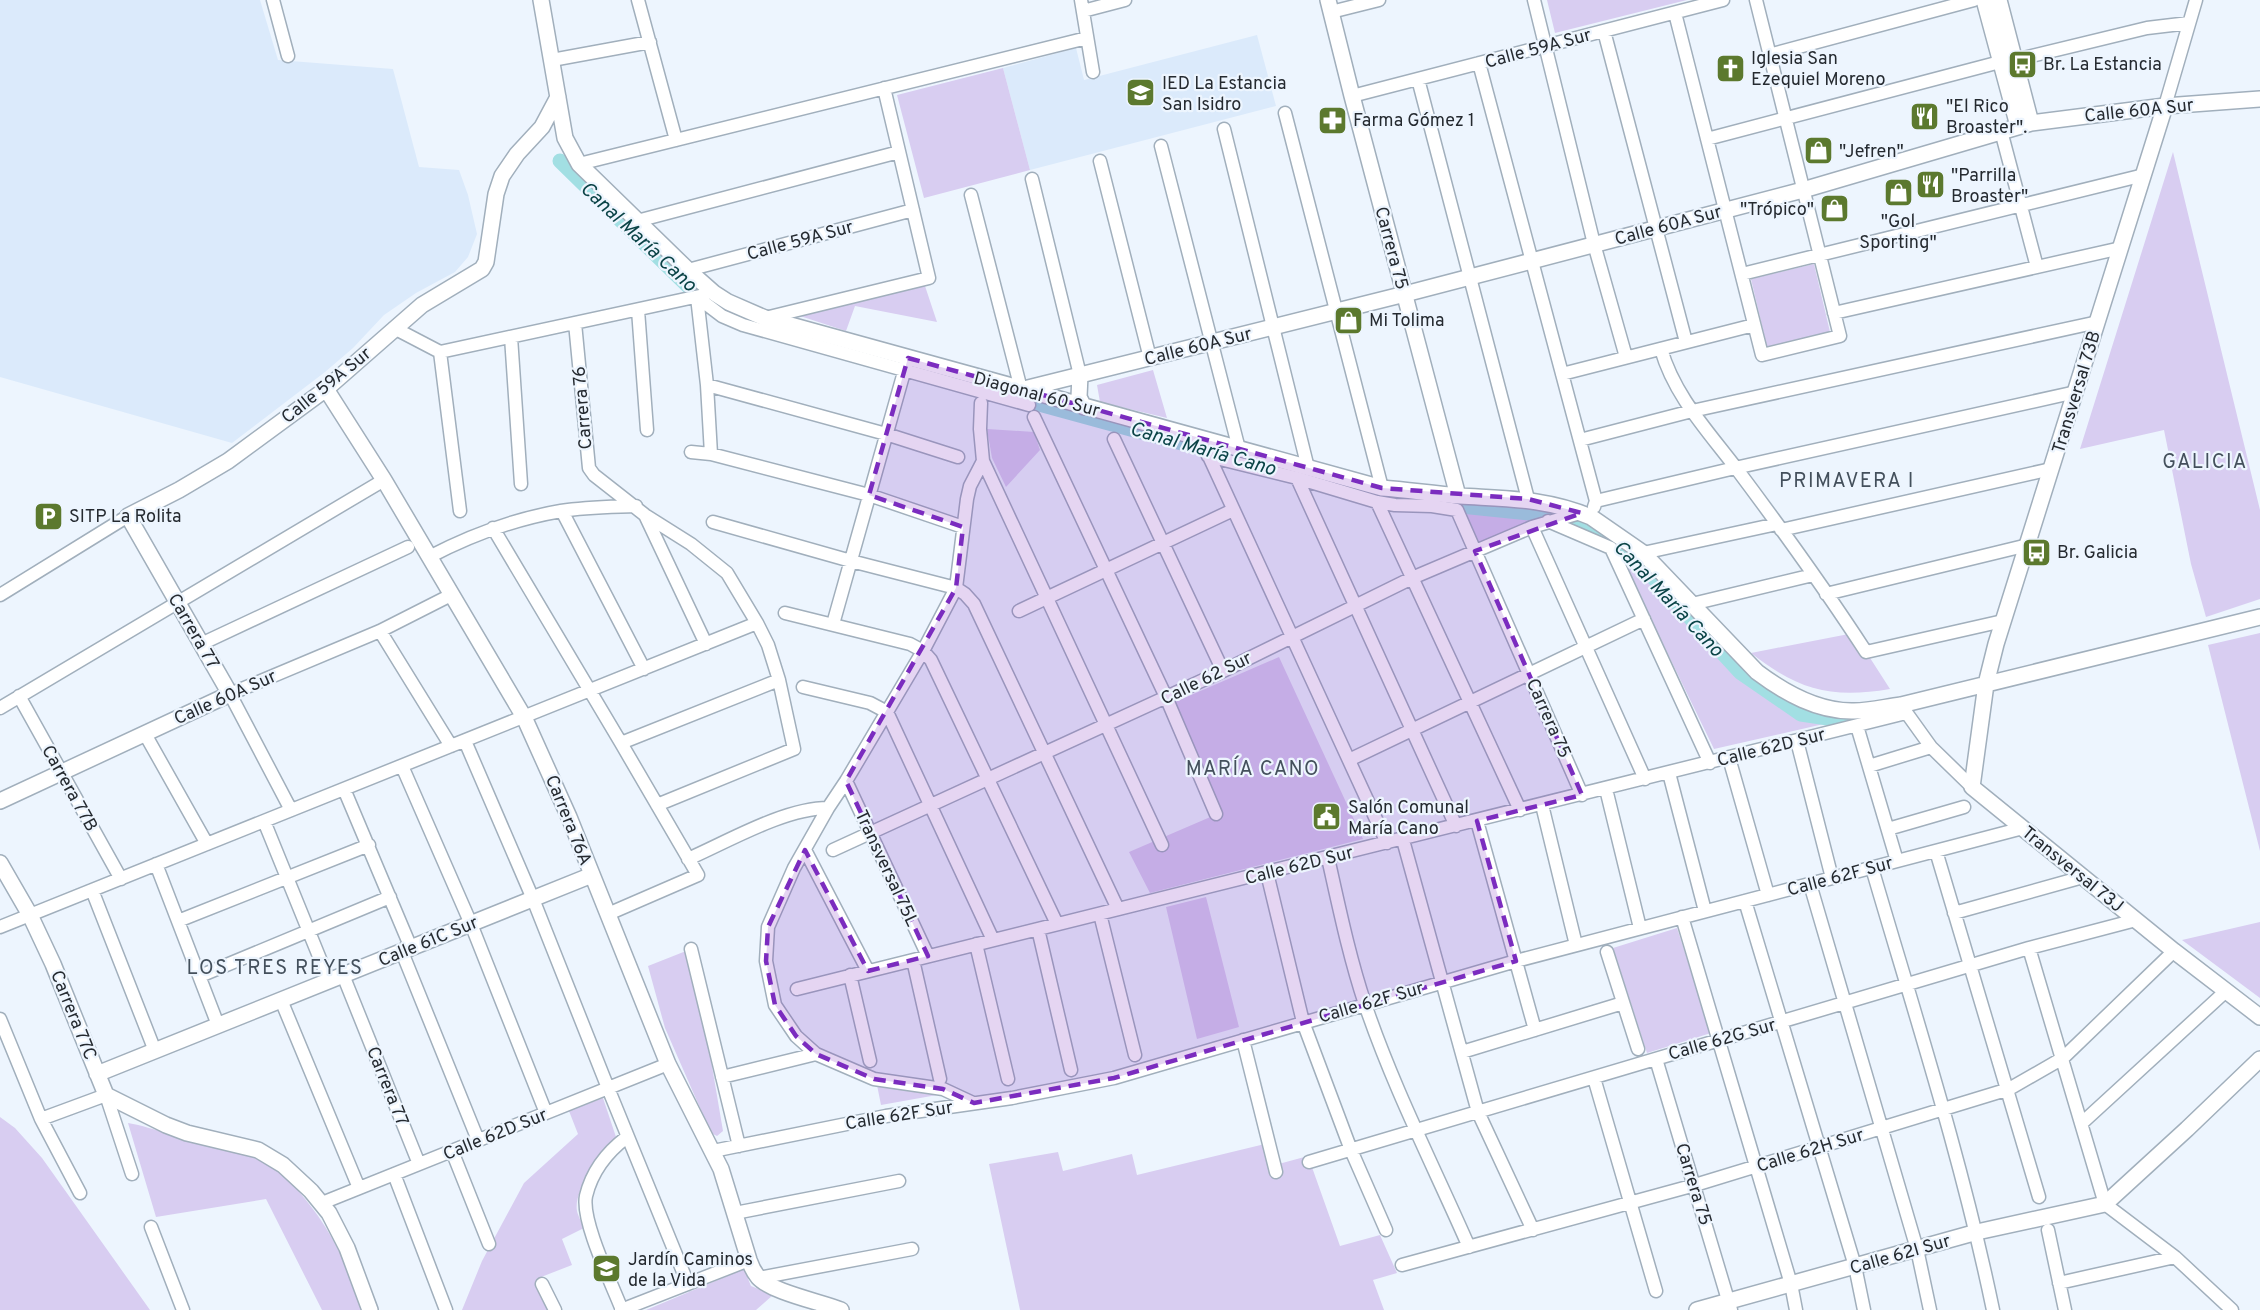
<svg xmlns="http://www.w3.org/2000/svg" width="2260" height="1310" viewBox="0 0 2260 1310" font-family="Overpass,sans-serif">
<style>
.built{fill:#dbeafb}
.green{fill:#d8cdf1}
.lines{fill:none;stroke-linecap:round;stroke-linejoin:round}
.canal{stroke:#a2dfe3;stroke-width:15}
.minor-casing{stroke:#a1afbc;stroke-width:15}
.tertiary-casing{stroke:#a1afbc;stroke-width:18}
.minor{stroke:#fff;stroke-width:12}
.tertiary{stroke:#fff;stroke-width:15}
.marked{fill:#7b2cbf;fill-opacity:0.2;stroke:#7b2cbf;stroke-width:4.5;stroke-dasharray:12 8;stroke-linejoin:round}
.labels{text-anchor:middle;stroke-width:4.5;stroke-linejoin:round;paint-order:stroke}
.street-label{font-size:18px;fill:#252a30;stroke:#edf5fe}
.poi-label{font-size:18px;fill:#252a30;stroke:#edf5fe;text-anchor:start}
.water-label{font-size:20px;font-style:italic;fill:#0b4447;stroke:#edf5fe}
.neighbourhood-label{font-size:20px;letter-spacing:1.5px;fill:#44505c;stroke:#edf5fe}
</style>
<rect width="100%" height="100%" fill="#edf5fe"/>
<path class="built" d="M0,0H260L278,60L393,69L419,167L459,170L468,195L477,234L468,257L455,272L416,293L384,315L353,348L325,372L232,443L0,377Z
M1257,35L1276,106L1030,170L1003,68L1076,48L1084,80Z"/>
<path class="green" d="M1547,0H1687L1555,33Z
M1003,68L1030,170L924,198L897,95Z
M2173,152L2260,510V599L2206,617L2191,564L2164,430L2080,449Z
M1814,264L1830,332L1767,347L1751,279Z
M924,283L937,322L855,306L846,331L794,314Z
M1153,370L1167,418L1100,402L1097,385Z
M987,429L1034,432L1040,450L1006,487L992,458Z
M1461,506L1548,515L1478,543Z
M1610,535L1639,562L1740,672L1801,714L1841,720L1714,749Z
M1854,633L1890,689C1831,699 1798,690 1751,653Z
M2260,633V851L2208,645Z
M1279,657L1363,839L1150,893L1129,852L1222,812L1175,702Z
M1206,897L1239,1027L1197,1039L1166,907Z
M2260,922V998L2182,940Z
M1677,928L1711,1033L1647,1053L1613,948Z
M686,951L705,1025L723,1131L717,1136L711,1133L665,1028L648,966Z
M877,1085L937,1095L881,1105Z
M603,1098L616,1137C603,1152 573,1190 577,1211C578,1216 582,1223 584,1228L562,1239L572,1265L536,1279L549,1310H462L482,1261L524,1183L578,1134L569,1111Z
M0,1117L15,1128L42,1158L150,1310H0Z
M128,1123C142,1125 154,1130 168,1133C202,1142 243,1144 273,1164C281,1168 287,1177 292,1184C330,1225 344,1259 365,1310H322L266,1199L156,1217Z
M1269,1143L1275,1165L1308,1156L1340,1246L1380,1235L1397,1273L1373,1280L1384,1310H1020L989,1164L1058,1152L1063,1171L1132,1154L1137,1175Z
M744,1269L751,1286L773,1295L756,1310H646Z"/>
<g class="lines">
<path class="canal" d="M560,161L691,289L746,321L757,324
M1017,398L1222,454
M1441,504L1548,515L1610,535L1639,562L1740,672L1801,714L1841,720"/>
<defs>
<path id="minor" d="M273,0L288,56
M638,0L676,140
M1081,0L1093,72
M1534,0L1594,244L1626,357
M1083,11L1125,0
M1331,12L1379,0
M1675,13L1762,355L1840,336L1756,0
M1604,31L1686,342
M1769,55L1974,0
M552,60L650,42
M2015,60L2147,28L2189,23
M1479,63L1596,501L1594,507
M1418,79L1528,499
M1352,96L1723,0
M2165,106L2196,0
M1285,113L1382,488
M1224,129L1308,468
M2001,131L2037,267
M1707,139L2000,62
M1161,146L1239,449
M1100,161L1150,358
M579,164L1087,38
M1032,179L1080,375
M971,195L1021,389
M637,221L899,152
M688,270L913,210
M1742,274L2144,175
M697,297L722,316L743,325L1029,405
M697,297L707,385L711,454
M638,310L647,430
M1834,313L2121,248
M765,318L929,278L884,88
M575,323L589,468L594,475L645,515L691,544L727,573L757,623L768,645L779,680L794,749L657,805
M394,328L440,352L704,295
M511,337L521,484
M1661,349C1674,395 1707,430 1736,468C1781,528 1825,589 1866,652L2003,621
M440,352L460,511
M1562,374L1754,325
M707,385L886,434L958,457
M981,403L980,429L983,461L1162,845
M1034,417L1166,697L1216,814
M1114,439L1223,671
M1580,440L1692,411L2098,322
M691,452L711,454L869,495L963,527
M1207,452L1387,843
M1208,456L1297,478L1377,502L1395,505L1432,506L1457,510L1582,795
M1297,478L1456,826
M1596,501L1735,468L2076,392
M1377,502L1520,810
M562,511L644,669
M645,515L706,644
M1548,521L1611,548L1710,763
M713,522L851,561L956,588L965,594L974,604L1118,909
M1532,527L1645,779
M493,528L621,743L698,875L608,914
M1781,530L2051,469
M1643,553L1777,524
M429,557C471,535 514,519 561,511C586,507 611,507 636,506
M1826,594L2028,545
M0,595L128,516
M1692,604L1813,575
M1019,611L1233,510
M785,613L910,644L923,651L931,660L1057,924
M833,624L906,365
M380,631L451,746
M201,644L408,547
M803,687L870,703L887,712L993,940
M19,696L121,879
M0,708L384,480
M1903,708L1931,747L1972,787
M1857,726L1897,861
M145,734L207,844
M465,741L533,899L608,1088L688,1284
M1797,741L1832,878
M621,743L779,680
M1729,758L1768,895
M1349,760L1644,619
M402,766L471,924L546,1113
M1869,766L1931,747
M1669,773L1705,911
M846,781L928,956
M344,789L411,948
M1606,789L1640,928
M1542,805L1576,945
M291,810L230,694L380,631L451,595
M264,821L329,981
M1477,821L1535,1030
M1888,829L1964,807
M1403,840L1478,1112L1533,1230
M805,850L868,971
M833,850L1223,671L1412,578L1532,527L1580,513
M1936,851L2039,1197
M1328,858C1339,907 1349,956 1365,1004C1393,1087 1434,1167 1469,1247
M688,859C729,841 785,808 828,808
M156,864L218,1025
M1872,868C1915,1015 1962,1160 1993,1310
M1267,873L1303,1022L1351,1150L1386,1230
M1810,884L1917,1249L1930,1310
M92,890L155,1051
M1745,901L1855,1266L1864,1310
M1954,913L2083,877
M1100,914L1135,1055
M1682,917L1791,1284L1796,1310
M178,921L369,845
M0,927L757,623
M1038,929L1071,1070
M976,944L1008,1079
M2029,948L2105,1204L2175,1257L2232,1310
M691,949L739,1146
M402,952L478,1140
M1607,952L1638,1049
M913,960L940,1079
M343,975L419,1164
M850,975L870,1061
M200,976L390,897
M797,989L1906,713
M281,1000L359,1188
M0,1019L41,1119L80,1193
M1243,1040L1276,1172
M1462,1052L1623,1003
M1656,1059L1731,1310
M722,1077L816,1054
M1594,1078L1656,1291
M973,1103L943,1089L874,1079L816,1054L796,1036L775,1005L766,961L768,927L794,868L828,808L846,781L923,651L956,588L967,499L970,486L983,461
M41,1119L106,1095L132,1174
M2082,1123L2226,991
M452,1151L489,1244
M713,1151L886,1116L1012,1098L1114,1078L1516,961L2023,828
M1309,1162L2029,948L2136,920
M394,1174L446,1310
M322,1203L668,1064
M735,1213L899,1181
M151,1227L183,1310
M2048,1230L2065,1310
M1402,1265L1695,1185L2009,1089L2063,1058L2174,951
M759,1278L912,1249
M2059,1283L2175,1257
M542,1284L555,1310
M621,1310L749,1260
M622,1310C612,1284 581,1221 586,1196C592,1171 607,1152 627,1137"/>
<path id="tertiary" d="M541,0L565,138L579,164L688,270L714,293L728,302L765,318L1382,488C1408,490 1434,494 1460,496C1507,499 1546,498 1591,517L1643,553L1757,672C1785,693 1818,712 1854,711C1870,711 1885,707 1901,705L2260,617
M1328,0L1352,96L1458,496
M1984,0L2018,126
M1999,0L2031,123
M2165,106L1996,644L1986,684L1972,787L2174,951L2260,1017
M1080,375L1079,397L1084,407
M326,389L384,480L524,717L569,817L668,1064L721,1169L749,1260C751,1266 754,1272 758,1277C771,1292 821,1302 841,1310
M1024,389L1405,294L1803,190L2031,123L2165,106L2260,99
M0,801L230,694L128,516L179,490L228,461L326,389L422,305L482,269L486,262L496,194L502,176L517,154L542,127L558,97
M0,863L30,915L53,964L106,1095L166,1125L187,1133L258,1150L283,1165L311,1191L329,1213L347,1248L370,1310
M97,1074L592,875
M1697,1310L1977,1232L2105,1204L2187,1129L2260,1059"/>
</defs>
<use href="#minor" class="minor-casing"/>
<use href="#tertiary" class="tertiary-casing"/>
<use href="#minor" class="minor"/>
<use href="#tertiary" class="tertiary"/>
</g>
<path class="marked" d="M908,358L1382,488L1528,499L1582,513L1475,551L1582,795L1477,821L1516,961L1114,1078L974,1103L943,1089L874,1079L816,1054L796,1036L775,1005L766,961L768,927L805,850L868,971L928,956L846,781L956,588L963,527L869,495Z"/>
<defs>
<symbol id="bus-square" viewBox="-11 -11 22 22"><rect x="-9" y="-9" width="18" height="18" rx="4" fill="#5c792e" stroke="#edf5fe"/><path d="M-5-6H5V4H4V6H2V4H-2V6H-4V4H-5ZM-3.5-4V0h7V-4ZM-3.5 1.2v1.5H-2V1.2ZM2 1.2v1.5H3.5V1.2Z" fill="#fff"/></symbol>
<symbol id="church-square" viewBox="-11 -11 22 22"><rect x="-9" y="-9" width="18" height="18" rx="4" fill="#5c792e" stroke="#edf5fe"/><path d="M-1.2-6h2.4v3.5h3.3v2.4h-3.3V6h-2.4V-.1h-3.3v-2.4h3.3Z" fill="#fff"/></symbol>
<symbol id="school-square" viewBox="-11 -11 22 22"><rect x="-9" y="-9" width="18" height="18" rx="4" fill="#5c792e" stroke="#edf5fe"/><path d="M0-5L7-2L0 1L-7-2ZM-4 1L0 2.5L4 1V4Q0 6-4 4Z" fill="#fff"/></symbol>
<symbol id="restaurant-square" viewBox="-11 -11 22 22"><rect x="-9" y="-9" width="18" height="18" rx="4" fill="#5c792e" stroke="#edf5fe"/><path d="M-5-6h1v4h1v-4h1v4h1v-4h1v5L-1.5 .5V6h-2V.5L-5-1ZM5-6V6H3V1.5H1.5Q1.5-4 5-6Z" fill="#fff"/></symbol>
<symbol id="pharmacy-square" viewBox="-11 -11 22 22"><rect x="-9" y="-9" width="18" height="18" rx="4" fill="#5c792e" stroke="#edf5fe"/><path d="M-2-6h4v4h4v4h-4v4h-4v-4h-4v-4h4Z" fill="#fff"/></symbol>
<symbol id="shop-square" viewBox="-11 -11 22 22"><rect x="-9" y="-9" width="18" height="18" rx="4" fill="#5c792e" stroke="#edf5fe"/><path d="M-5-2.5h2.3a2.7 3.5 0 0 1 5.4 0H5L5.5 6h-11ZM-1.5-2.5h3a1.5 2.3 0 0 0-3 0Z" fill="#fff"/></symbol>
<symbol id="parking-square" viewBox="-11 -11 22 22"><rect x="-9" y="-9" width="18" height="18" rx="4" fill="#5c792e" stroke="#edf5fe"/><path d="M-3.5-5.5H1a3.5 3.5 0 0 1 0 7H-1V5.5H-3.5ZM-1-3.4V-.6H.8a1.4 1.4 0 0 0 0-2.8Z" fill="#fff"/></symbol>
<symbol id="civic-square" viewBox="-11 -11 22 22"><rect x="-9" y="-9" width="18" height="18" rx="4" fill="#5c792e" stroke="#edf5fe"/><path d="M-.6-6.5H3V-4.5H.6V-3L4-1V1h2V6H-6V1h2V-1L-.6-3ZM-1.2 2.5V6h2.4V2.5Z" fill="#fff"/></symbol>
<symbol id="university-square" viewBox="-11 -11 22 22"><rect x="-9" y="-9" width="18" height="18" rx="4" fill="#5c792e" stroke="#edf5fe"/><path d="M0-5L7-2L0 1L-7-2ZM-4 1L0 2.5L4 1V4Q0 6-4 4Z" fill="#fff"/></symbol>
</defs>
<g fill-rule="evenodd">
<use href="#bus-square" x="2006" y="48" width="33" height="33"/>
<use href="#church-square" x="1714" y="52" width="33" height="33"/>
<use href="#school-square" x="1124" y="76" width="33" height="33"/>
<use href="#restaurant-square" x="1908" y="100" width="33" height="33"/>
<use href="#pharmacy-square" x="1316" y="104" width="33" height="33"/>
<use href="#shop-square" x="1802" y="134" width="33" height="33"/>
<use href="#restaurant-square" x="1914" y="168" width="33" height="33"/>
<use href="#shop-square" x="1882" y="176" width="33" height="33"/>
<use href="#shop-square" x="1818" y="192" width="33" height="33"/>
<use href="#shop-square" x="1332" y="304" width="33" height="33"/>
<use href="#parking-square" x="32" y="500" width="33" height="33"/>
<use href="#bus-square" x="2020" y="536" width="33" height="33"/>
<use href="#civic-square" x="1310" y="800" width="33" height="33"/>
<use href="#university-square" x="590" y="1252" width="33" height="33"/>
</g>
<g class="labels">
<g class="street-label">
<text transform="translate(1538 48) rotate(-15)" y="6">Calle 59A Sur</text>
<text transform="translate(2139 110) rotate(-6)" y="6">Calle 60A Sur</text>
<text transform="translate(1668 225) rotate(-15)" y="6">Calle 60A Sur</text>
<text transform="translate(800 240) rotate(-15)" y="6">Calle 59A Sur</text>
<text transform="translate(1392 248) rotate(75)" y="6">Carrera 75</text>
<text transform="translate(1198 346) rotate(-14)" y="6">Calle 60A Sur</text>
<text transform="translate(326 385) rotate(-39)" y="6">Calle 59A Sur</text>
<text transform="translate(2076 392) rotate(-73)" y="6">Transversal 73B</text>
<text transform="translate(1037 394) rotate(15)" y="6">Diagonal 60 Sur</text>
<text transform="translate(582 408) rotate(-95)" y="6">Carrera 76</text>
<text transform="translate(194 631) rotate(60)" y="6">Carrera 77</text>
<text transform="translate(1206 678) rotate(-26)" y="6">Calle 62 Sur</text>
<text transform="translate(225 697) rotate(-24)" y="6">Calle 60A Sur</text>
<text transform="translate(1549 718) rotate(66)" y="6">Carrera 75</text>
<text transform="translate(1771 747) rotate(-14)" y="6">Calle 62D Sur</text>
<text transform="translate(70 788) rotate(61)" y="6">Carrera 77B</text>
<text transform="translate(569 820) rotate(68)" y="6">Carrera 76A</text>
<text transform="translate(1299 865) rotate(-14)" y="6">Calle 62D Sur</text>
<text transform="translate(887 868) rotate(65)" y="6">Transversal 75L</text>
<text transform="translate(2073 869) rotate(39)" y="6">Transversal 73J</text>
<text transform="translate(1840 876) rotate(-15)" y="6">Calle 62F Sur</text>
<text transform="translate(428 941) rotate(-22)" y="6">Calle 61C Sur</text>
<text transform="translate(1371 1002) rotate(-16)" y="6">Calle 62F Sur</text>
<text transform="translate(74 1015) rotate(68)" y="6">Carrera 77C</text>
<text transform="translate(1722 1039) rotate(-16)" y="6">Calle 62G Sur</text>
<text transform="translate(388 1086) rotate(68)" y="6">Carrera 77</text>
<text transform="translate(899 1115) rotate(-9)" y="6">Calle 62F Sur</text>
<text transform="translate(495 1134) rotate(-22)" y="6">Calle 62D Sur</text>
<text transform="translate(1810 1150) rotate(-17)" y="6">Calle 62H Sur</text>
<text transform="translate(1694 1184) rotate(73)" y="6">Carrera 75</text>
<text transform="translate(1900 1254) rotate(-16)" y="6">Calle 62I Sur</text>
</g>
<g class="poi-label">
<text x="1751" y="64">Iglesia San<tspan x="1751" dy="21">Ezequiel Moreno</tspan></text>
<text x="2043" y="70">Br. La Estancia</text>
<text x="1162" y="89">IED La Estancia<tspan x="1162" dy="21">San Isidro</tspan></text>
<text x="1946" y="112">"El Rico<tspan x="1946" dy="21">Broaster".</tspan></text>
<text x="1353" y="126">Farma Gómez 1</text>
<text x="1839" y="157">"Jefren"</text>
<text x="1951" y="181">"Parrilla<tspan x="1951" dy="21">Broaster"</tspan></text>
<text x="1814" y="215" text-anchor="end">"Trópico"</text>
<text x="1898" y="227" text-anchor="middle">"Gol<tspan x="1898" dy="21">Sporting"</tspan></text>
<text x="1369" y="326">Mi Tolima</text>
<text x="69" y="522">SITP La Rolita</text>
<text x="2057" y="558">Br. Galicia</text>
<text x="1348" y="813">Salón Comunal<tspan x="1348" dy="21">María Cano</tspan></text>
<text x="628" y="1265">Jardín Caminos<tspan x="628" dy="21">de la Vida</tspan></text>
</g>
<g class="water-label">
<text transform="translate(639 236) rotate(43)" y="7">Canal María Cano</text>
<text transform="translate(1203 448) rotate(16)" y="7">Canal María Cano</text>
<text transform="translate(1669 598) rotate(47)" y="7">Canal María Cano</text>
</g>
<g class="neighbourhood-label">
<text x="2205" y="468">GALICIA</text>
<text x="1847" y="487">PRIMAVERA I</text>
<text x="1253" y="775">MARÍA CANO</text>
<text x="275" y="974">LOS TRES REYES</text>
</g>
</g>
</svg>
